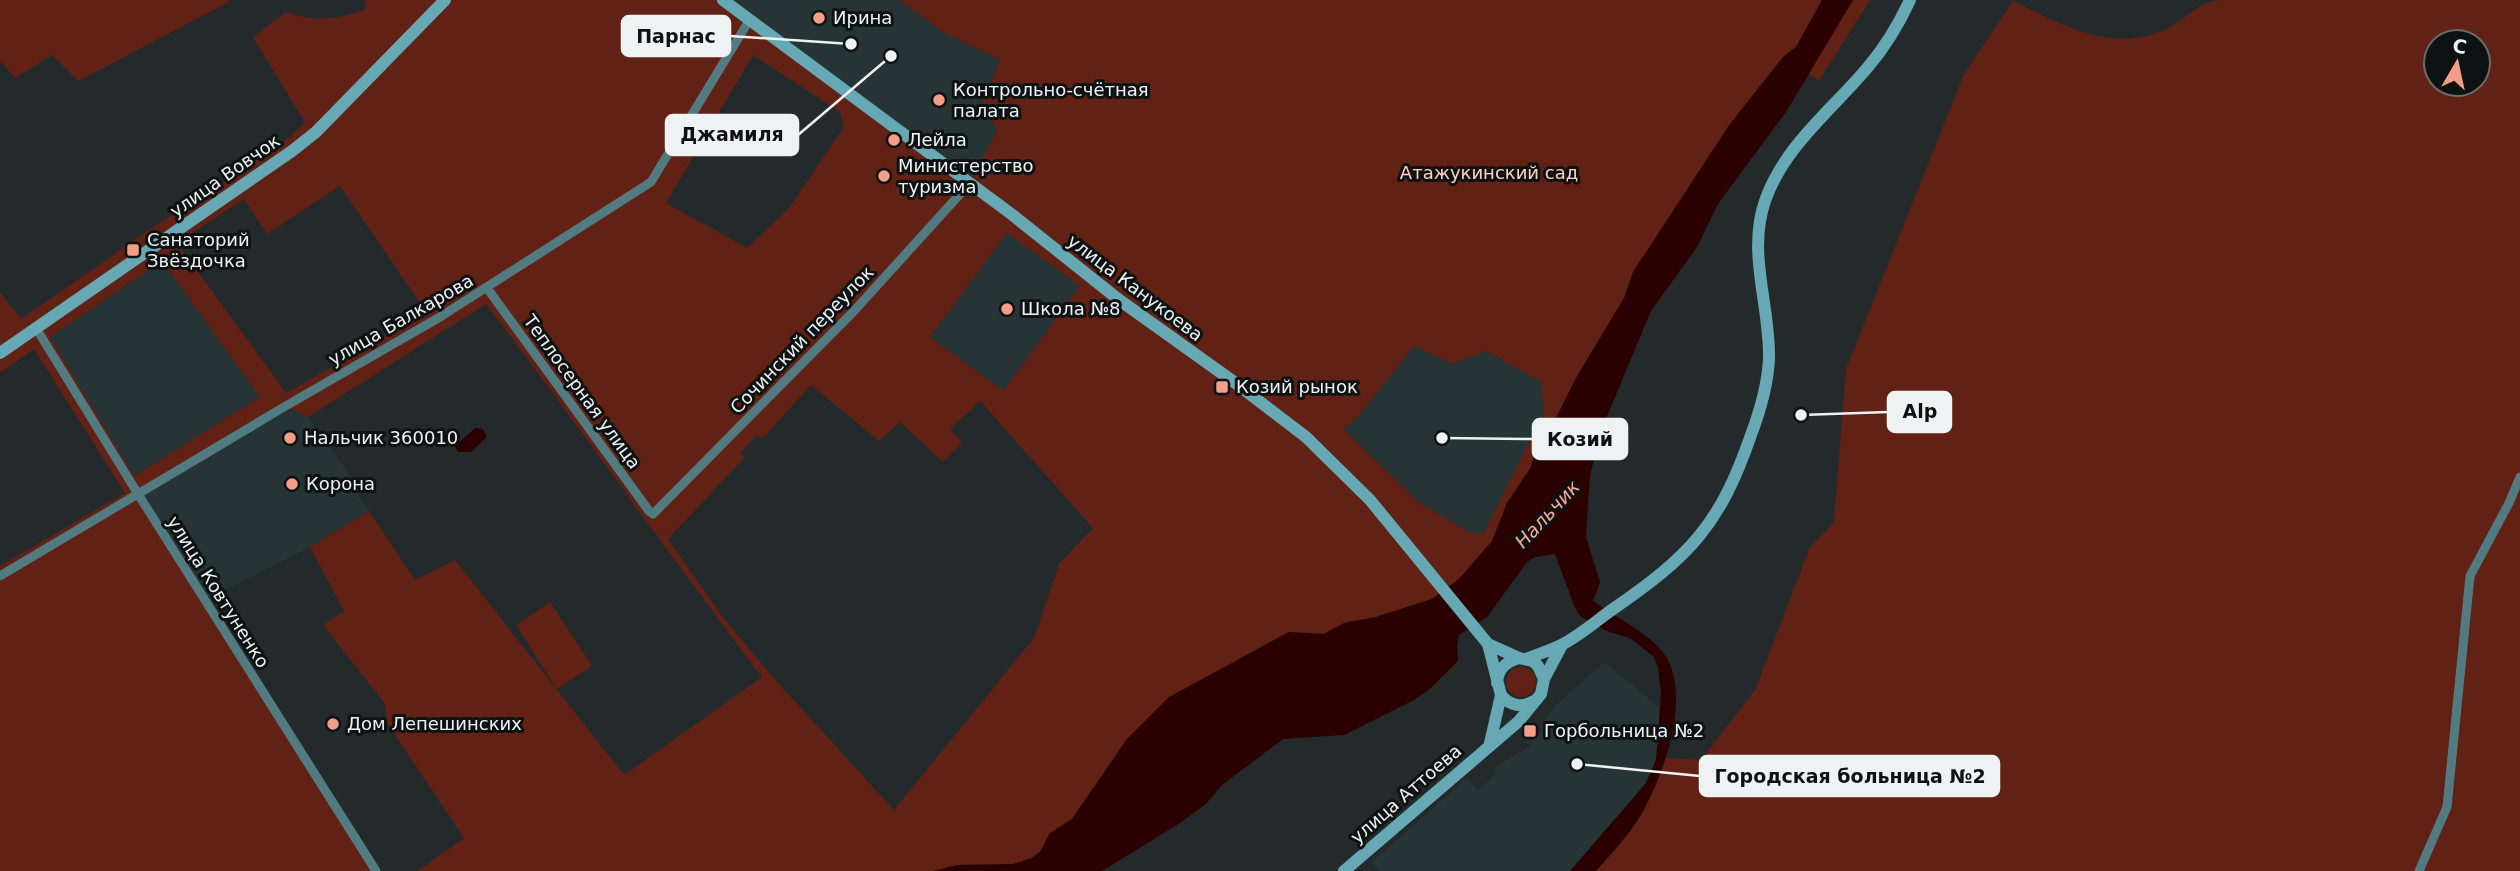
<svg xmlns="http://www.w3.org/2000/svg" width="2520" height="871" viewBox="0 0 2520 871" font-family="'DejaVu Sans',sans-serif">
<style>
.built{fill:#263436}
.green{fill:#612114;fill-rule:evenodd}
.water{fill:#2a0000}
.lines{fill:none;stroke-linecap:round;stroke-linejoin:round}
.street{stroke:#527a81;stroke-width:9}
.secondary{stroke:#66a8b4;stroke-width:12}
.poi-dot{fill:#f49e8a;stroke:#0f1212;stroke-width:2.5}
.labels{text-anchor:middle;stroke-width:6;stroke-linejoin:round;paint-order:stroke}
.poi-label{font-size:18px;fill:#eef2f3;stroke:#0f1212;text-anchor:start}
.park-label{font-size:18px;fill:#fed1c6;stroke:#0f1212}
.street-label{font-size:18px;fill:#eef2f3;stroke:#0f1212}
.water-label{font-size:19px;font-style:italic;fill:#ffa895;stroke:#0f1212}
.leader{fill:none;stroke:#eef2f3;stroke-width:2.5}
.callout-dot{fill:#eef2f3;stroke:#0f1212;stroke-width:2.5}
.callout{fill:#eef2f3;stroke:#eef2f3;stroke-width:2.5}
.callout-label{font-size:19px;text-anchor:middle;font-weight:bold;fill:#111}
</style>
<rect width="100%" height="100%" fill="#242a2b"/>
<path class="built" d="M723,0H899L943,32L1000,60L983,102L997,131L970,183Z
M1007,232L1081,286L1003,391L930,337Z
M162,261L261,397L133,476L50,337Z
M1414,345L1453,364L1485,351L1541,381L1544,419L1527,446L1484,534H1473L1421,504L1344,430L1360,414Z
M284,407L308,417L363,493L358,495L369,511L310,547L205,600L138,494Z
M1604,662L1659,707L1660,716L1656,760L1640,792L1570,871H1379L1372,862L1467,778L1478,790L1496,774L1494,768L1531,745L1529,743L1541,732L1539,727L1555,706Z"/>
<path class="green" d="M0,0H228L229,2L78,81L52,55L15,78L0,61Z
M366,0H723L969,183L997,131L983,102L1000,60L943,32L899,0H1822L1796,47L1783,57L1730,124L1633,272L1624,298L1576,378L1556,418L1537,445L1531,467L1507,503L1492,541L1459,579L1432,599L1376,617L1344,623L1324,634L1289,632L1256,649L1214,674L1127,739L1072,819L1049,834L1041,851L1032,858L1013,864L957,865L933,871H417L464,838L387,723L385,704L323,625L344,611L310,547L369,511L415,580L455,560L624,775L762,677C668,554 580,427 486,304L308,417L284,407L138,494L376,871H0V566L125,493L34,349L0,373V292L21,319L155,226L280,145L305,123L253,37L286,12C317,22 334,20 364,10ZM753,55L840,112L844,127L789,208L747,248L666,203ZM340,186L427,313L286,393L177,243L244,199L267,234ZM1007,233L1080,286L1003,391L930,337ZM162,261L260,397L134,476L50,337ZM1414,346L1453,364L1486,351L1541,382L1544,419L1527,446L1483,534H1473L1421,504L1344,430L1360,414ZM811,385L879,441L900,422L943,462L962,443L950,429L980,401L1093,528L1059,564L1034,638L894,810L769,673L721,615L668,539L744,458L740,453L757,435L762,439Z
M1853,0H1870L1819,81L1808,73Z
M2220,0H2520V871H1596L1641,814L1666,758L1701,760L1755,690L1810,547L1834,522L1846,369L1964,74L2013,1C2063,25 2112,55 2168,28C2188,18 2196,3 2220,0ZM2436,42H2478V84H2436Z
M550,602L592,666L557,689L516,625Z
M1506 682a15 15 0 1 1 30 0a15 15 0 1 1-30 0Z"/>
<path class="water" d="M1822,0H1853L1786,112L1718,204L1697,247L1651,311L1635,349L1603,426L1590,475L1586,537L1600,582L1593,601C1614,616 1652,635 1665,655C1692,696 1664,774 1642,813C1630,834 1612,853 1596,871H1570L1646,783L1656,760L1661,693L1658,668L1654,657L1630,638L1609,632L1581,617L1575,608L1555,554L1535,557L1527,562L1487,617L1459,635L1457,646L1458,661L1431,688L1414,700L1344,735L1283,739L1222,785L1206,804L1180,823L1102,871H933L957,865L1013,864L1032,858L1041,851L1049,834L1072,819L1127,739L1169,697L1289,632L1324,634L1344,623L1376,617L1432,599L1459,579L1492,541L1507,503L1531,467L1537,445L1556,418L1576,378L1624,298L1633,272L1730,124L1783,57L1796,47Z
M475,428L483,429L487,437L471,452H458L455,446Z"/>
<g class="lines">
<path class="street" d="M487,288L649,511L653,514L854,311L970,183
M36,328L138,494L376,871
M0,576L284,407L440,317L651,182L750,19
M2419,871L2447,807L2470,576L2509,503L2520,477"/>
<path class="secondary" d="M723,0L1010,213L1118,299L1234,382L1306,437L1370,500L1488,644L1519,658L1533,661L1538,666L1544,679
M0,353L292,151L316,132L445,0
M1488,644L1501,695C1510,706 1522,708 1534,701
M1526,659C1537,654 1550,651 1561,645C1579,636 1596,621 1613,609C1690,556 1720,525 1751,435C1760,411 1768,384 1769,358C1770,305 1747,253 1765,201C1784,146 1832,110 1868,67C1885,47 1899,24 1910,0
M1497,683C1498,669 1505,662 1519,658
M1490,743L1501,695
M1344,871L1519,721L1541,694L1544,679L1562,645"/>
</g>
<g class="poi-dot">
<circle cx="819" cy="18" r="7"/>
<circle cx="939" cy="100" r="7"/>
<circle cx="894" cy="140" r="7"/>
<circle cx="884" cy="176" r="7"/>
<rect x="126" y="243" width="14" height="14" rx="3.5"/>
<circle cx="1007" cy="309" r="7"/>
<rect x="1215" y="380" width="14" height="14" rx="3.5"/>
<circle cx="290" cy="438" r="7"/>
<circle cx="292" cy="484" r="7"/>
<circle cx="333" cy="724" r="7"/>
<rect x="1523" y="724" width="14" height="14" rx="3.5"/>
</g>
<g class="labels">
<g class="poi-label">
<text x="833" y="24">Ирина</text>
<text x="953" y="96">Контрольно-счётная<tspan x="953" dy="21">палата</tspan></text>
<text x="908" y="146">Лейла</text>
<text x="898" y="172">Министерство<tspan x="898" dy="21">туризма</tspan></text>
<text x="147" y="246">Санаторий<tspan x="147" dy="21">Звёздочка</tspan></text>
<text x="1021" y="315">Школа №8</text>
<text x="1236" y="393">Козий рынок</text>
<text x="304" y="444">Нальчик 360010</text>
<text x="306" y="490">Корона</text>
<text x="347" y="730">Дом Лепешинских</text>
<text x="1544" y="737">Горбольница №2</text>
</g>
<g class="park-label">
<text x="1489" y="179">Атажукинский сад</text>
</g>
<g class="street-label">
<text transform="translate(225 176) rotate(-35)" y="6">улица Вовчок</text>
<text transform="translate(1135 288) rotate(37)" y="6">улица Канукоева</text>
<text transform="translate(401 320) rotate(-30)" y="6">улица Балкарова</text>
<text transform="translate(802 340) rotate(-46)" y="6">Сочинский переулок</text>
<text transform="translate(582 392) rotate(54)" y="6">Теплосерная улица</text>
<text transform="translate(218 592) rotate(58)" y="6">улица Ковтуненко</text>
<text transform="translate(1406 794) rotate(-41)" y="6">улица Аттоева</text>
</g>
<g class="water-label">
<text transform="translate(1547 514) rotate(-47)" y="7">Нальчик</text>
</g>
</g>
<path class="leader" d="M851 44L730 36M891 56L798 135M1801 415L1888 412M1442 438L1533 439M1577 764L1700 776"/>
<g class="callout-dot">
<circle cx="851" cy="44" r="7"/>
<circle cx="891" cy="56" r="7"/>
<circle cx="1801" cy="415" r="7"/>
<circle cx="1442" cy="438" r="7"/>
<circle cx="1577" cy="764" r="7"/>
</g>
<g class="callout">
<rect x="622" y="16" width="108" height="40" rx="7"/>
<rect x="666" y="115" width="132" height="40" rx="7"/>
<rect x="1888" y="392" width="63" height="40" rx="7"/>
<rect x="1533" y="419" width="94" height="40" rx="7"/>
<rect x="1700" y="756" width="299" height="40" rx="7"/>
</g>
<g class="callout-label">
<text x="676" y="43">Парнас</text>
<text x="732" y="141">Джамиля</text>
<text x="1920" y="418">Alp</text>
<text x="1580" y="446">Козий</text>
<text x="1850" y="783">Городская больница №2</text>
</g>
<g transform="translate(2457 63) rotate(9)"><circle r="33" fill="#0f1212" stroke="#686c6c" stroke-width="2"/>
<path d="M0-5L12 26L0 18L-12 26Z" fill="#f49e8a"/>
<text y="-10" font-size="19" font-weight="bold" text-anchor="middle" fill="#eef2f3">С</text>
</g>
</svg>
